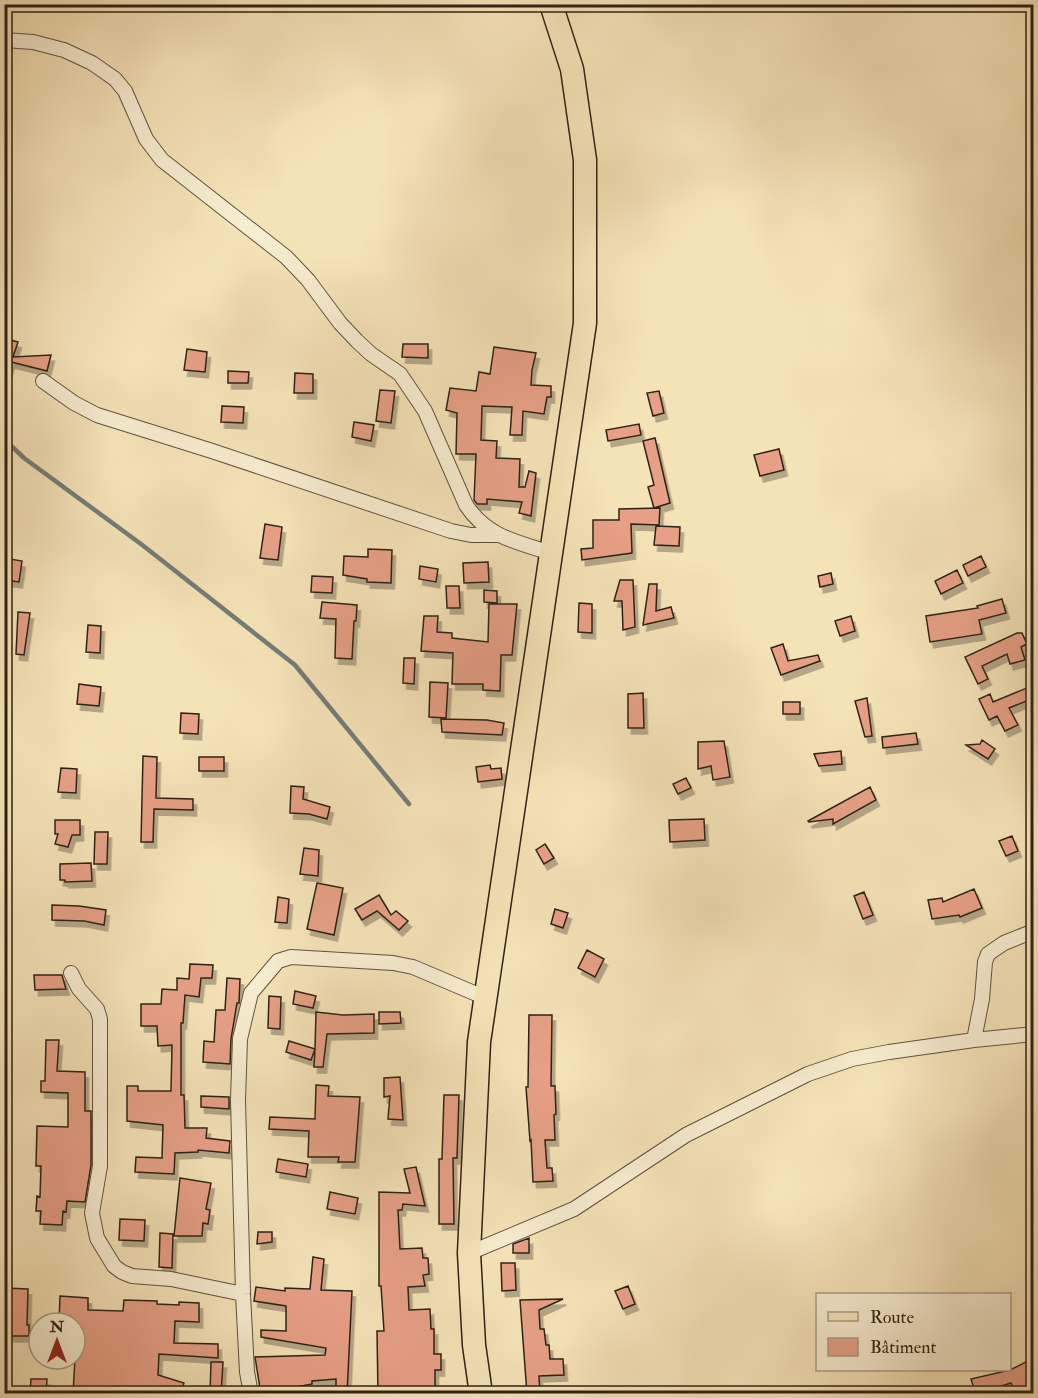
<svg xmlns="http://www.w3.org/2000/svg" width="1038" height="1398" viewBox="0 0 1038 1398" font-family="'IM FELL Double Pica',serif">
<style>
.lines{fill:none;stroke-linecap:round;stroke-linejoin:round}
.stream{stroke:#737e77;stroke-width:4.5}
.building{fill:#e7a086;stroke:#2e2315;stroke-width:1.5;filter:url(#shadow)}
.minor-casing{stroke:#60533e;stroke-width:16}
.primary-casing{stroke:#2e2315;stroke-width:25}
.minor{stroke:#f8edd1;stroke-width:14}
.primary{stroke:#f5e3b8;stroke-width:22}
</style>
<defs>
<filter id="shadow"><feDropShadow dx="3.5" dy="6" stdDeviation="0" flood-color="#0004"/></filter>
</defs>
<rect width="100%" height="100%" fill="#f5e3b8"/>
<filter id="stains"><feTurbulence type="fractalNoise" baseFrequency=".00333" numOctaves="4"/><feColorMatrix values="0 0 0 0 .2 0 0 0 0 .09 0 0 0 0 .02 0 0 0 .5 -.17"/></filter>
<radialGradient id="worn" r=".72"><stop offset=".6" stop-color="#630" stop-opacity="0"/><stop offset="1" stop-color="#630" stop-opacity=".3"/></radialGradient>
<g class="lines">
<path class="stream" d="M4,439L24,458L141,544L295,665L409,804"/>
</g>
<path class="building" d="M4,338L18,342L13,357L51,355L47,371L11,362L7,376L4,375Z
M403,344H428V358L402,357Z
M494,347L536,353L532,370L531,385L551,386V397H547L544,414L523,411L522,435H510L512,407L482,406L481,440L497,441L496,458L520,459L519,487H525L529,471L536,473L531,516L519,513L522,502L487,499V504H477L474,500L476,454H456L457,413L446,410L450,388L476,391L479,372L490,374Z
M187,349L207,352L205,372L184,370Z
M228,371L249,372L248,383H228Z
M295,373L313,374V393H294Z
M380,390L395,391L391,423L376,421Z
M659,391L664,413L653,416L647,393Z
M222,406L244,407L243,423L221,422Z
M354,422L374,425L371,441L352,437Z
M639,424L641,435L608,441L606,430Z
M655,438L670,503L654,508L648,487L654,485L643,441Z
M779,449L784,470L760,476L754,455Z
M660,508L659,525L631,524L632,553L582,560L581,549L593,548V520H619V509Z
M265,524L282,527L278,560L260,558Z
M656,526L680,527L679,546L654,545Z
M368,549L392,550L391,583L367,582V579L343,575L344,556L368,557Z
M981,556L986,567L968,576L963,565Z
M4,558L22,561L19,582L4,580Z
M488,562L489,582L464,583L463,563Z
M420,566L438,569L436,582L419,579Z
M957,570L963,583L941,594L935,581Z
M831,573L833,584L820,587L818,576Z
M312,576L333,577L332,593L311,592Z
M620,580H633L635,627L623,630L622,601H614Z
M649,584H657L656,611L671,607L674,618L643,625Z
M446,586H459L460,608H447Z
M484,590L497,591V603L484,602Z
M1002,599L1006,613L979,620L982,634L930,642L926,616L978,608L977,606Z
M322,602L357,605L356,621H354L352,659L335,658L336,619L320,618Z
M579,603L592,604V633L578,632Z
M489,604H517L512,655H501L500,691L483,690V684H452L453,653L421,651L424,616H438L437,632L452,633V638L488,642Z
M18,612L30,613L24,655L16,654Z
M851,616L855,631L840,636L835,621Z
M88,625L101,626L100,653L86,652Z
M1017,633H1022L1027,644L1021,647L1025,660L1010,664L1007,654L982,666L988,679L978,684L965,657Z
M783,644L788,661L818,655L820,661L781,675L771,648Z
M404,658H415L414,684L403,683Z
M430,682L448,683L446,718L429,717Z
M79,684L101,687L99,706L77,704Z
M1034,685V698L1009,708L1018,725L1005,731L997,716L989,720L979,699L990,694L993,702Z
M643,693L644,728H628V694Z
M867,698L872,736L865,737L855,701Z
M783,702H800V714H783Z
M181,713L199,714L198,734L180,733Z
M441,719L487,720L504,723L502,735L442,732Z
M916,733L918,744L883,748L882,737Z
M982,740L995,749L988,759L966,745L980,744Z
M724,741L730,777L713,780L711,766L698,769V742Z
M841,751L842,764L819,766L814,754Z
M143,756L157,757L156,798L193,799V810L154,809L153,842H141Z
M199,757H224V771H199Z
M490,765L491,769L501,768L502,779L478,782L476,767Z
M61,768L77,769L76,793L58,792Z
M686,778L691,788L678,794L673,784Z
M291,786L304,787L303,799L330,807L327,819L309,814L290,813Z
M870,787L876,800L833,824V819L809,822L808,821Z
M704,819L705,840L670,842L669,820Z
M55,820H80V835H72L68,847L55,844L58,834H55Z
M95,832H108L107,864H94Z
M1012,836L1018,851L1006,856L999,841Z
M545,844L554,858L544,864L536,850Z
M304,848L319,850L318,876L300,874Z
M91,863L92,881L65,882V880H60V864Z
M317,883L343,888L334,935L307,929Z
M974,889L982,908L960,917L959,915L932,919L928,900L942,898L943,902Z
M864,892L873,915L863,919L854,896Z
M379,895L391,915L396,911L408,921L399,930L377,911L362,920L355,909Z
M278,897L289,899L287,923L275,922Z
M52,905L79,906L106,910L104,925L84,921L52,920Z
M555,909L568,913L563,928L551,924Z
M587,950L604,959L595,977L578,968Z
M190,964L213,965L212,978H201L199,997L185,995L183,1023H181V1095H184L185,1128H207L206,1138L230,1141L229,1153L198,1150V1152L175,1153L174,1174L135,1172L136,1157L162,1158L163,1125L127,1121V1086H138V1091H171L172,1045L158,1046L157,1026H141V1004H161L162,989L177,990V978L189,979Z
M34,975H62L66,989L35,990Z
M227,978L240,979L239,1003H237L231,1039L230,1064L203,1062L204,1041L214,1042L216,1010H225Z
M295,991L316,996L313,1008L293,1004Z
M269,996L281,997L280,1029L268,1028Z
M316,1012L343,1015L374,1014V1033L327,1034L323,1067H314L315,1049L311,1060L286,1052L289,1041L315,1049Z
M379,1012H400L401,1023L379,1024Z
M529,1015H552L551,1086H555L556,1114L554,1115L555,1140H545L547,1168H552L553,1181L533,1182L531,1140L530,1141L526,1087H528Z
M46,1040H59L57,1071L85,1072V1111H91V1165L85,1202L67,1201L66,1212L63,1211L62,1225L40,1224L41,1211H36L37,1196L40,1197L41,1166H36L37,1126L68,1127V1093L41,1092V1081H45Z
M400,1077L403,1120L388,1119L390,1096L384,1097V1078Z
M316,1085L329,1086L328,1096L360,1097L355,1162H338L339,1157H308L309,1131L269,1129L270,1117L315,1119Z
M444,1095H459L457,1158H453L454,1224H439V1159H442Z
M201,1096L229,1097V1109L201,1107Z
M278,1159L308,1164L306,1177L276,1172Z
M416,1167L425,1206L403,1204L402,1210H398L400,1249L422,1248L423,1258H428L429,1274L423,1275L425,1286L408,1287L409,1310L430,1309L431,1329H434V1354H441V1370H435V1394H378L377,1331H384L381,1286H379V1192L410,1193L404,1169Z
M180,1178L211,1183L206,1209L210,1210L208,1224L203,1223L202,1236H174Z
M330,1192L358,1198L355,1214L327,1209Z
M120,1219L145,1220L144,1241L119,1240Z
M258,1232H272V1242L257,1244Z
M160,1233L173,1234L172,1268L159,1267Z
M529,1238V1253H513V1244Z
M313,1257L324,1259L321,1290L352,1291L347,1394H336V1379L312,1381V1384L261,1394L255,1357L325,1355L326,1348L261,1337V1330L286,1331V1306L254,1301L256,1287L285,1291V1288L310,1289Z
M501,1263H515L516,1290L502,1291Z
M628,1286L635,1304L623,1309L615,1291Z
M5,1288L28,1289L27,1325H29V1336H8Z
M60,1296L88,1298V1310L123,1311L124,1300L157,1301V1304L179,1305V1302L199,1303V1322L175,1321L174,1343L218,1344V1358L159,1354L158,1375L184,1383L180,1394H73L77,1323H59Z
M563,1299L539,1310L540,1329H544L546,1345H549L550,1359H563L564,1375L539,1376L540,1394H527L520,1300Z
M1034,1358V1371L1029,1373L1034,1386V1394H1015L1011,1383L976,1394L971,1379L1010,1370Z
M211,1362H223L221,1394H210Z
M31,1379H47L46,1394H30Z"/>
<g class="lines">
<defs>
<path id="minor" d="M4,40L33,42L64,50L92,63L115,79L125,91L146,139L162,160L286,257L308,280L340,323L357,341L371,354L400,374L425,411L466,505C487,537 517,542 551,553
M43,381L74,403L97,415L212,451L451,531L471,535H497
M71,973L79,989L97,1009L100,1019V1166L92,1213L97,1238L114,1266L122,1272L132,1276L171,1279L243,1294
M974,1040L982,999L985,962L988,954L1004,943L1034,931
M469,1253L574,1209L686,1135L808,1074L852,1059L889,1052L974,1040L1034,1034
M251,1394L247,1372L243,1294L238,1100L240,1039L251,993L278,961L291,957L393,963L413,967L486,998"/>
<path id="primary" d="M481,1394L474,1345L469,1253L479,1042L585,323V160L572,69L551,4"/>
</defs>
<use href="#minor" class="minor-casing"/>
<use href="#primary" class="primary-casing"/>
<use href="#minor" class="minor"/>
<use href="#primary" class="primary"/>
</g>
<rect width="1038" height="1398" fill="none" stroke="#f5e3b8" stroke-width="24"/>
<rect x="6" y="6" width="1026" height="1386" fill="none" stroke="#2e2315" stroke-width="3"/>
<rect x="12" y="12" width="1014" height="1374" fill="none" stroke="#2e2315" stroke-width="1.5"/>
<rect x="816" y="1293" width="195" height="78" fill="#f8edd1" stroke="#a79c86" stroke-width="1.5"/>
<rect x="828" y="1312" width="30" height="9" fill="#f5e3b8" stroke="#a79c86" stroke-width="1.5"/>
<text x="870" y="1323" font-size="18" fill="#2e2315">Route</text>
<rect x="828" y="1338" width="30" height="18" fill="#e7a086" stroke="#a79c86" stroke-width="1.5"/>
<text x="870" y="1353" font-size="18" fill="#2e2315">Bâtiment</text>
<g transform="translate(57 1341)"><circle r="28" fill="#f8edd1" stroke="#a79c86" stroke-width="1.5"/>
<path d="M0-4.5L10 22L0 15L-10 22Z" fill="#8f2418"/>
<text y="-9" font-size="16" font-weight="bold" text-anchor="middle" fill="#2e2315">N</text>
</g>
<rect width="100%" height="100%" filter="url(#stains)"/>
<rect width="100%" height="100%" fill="url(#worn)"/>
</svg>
